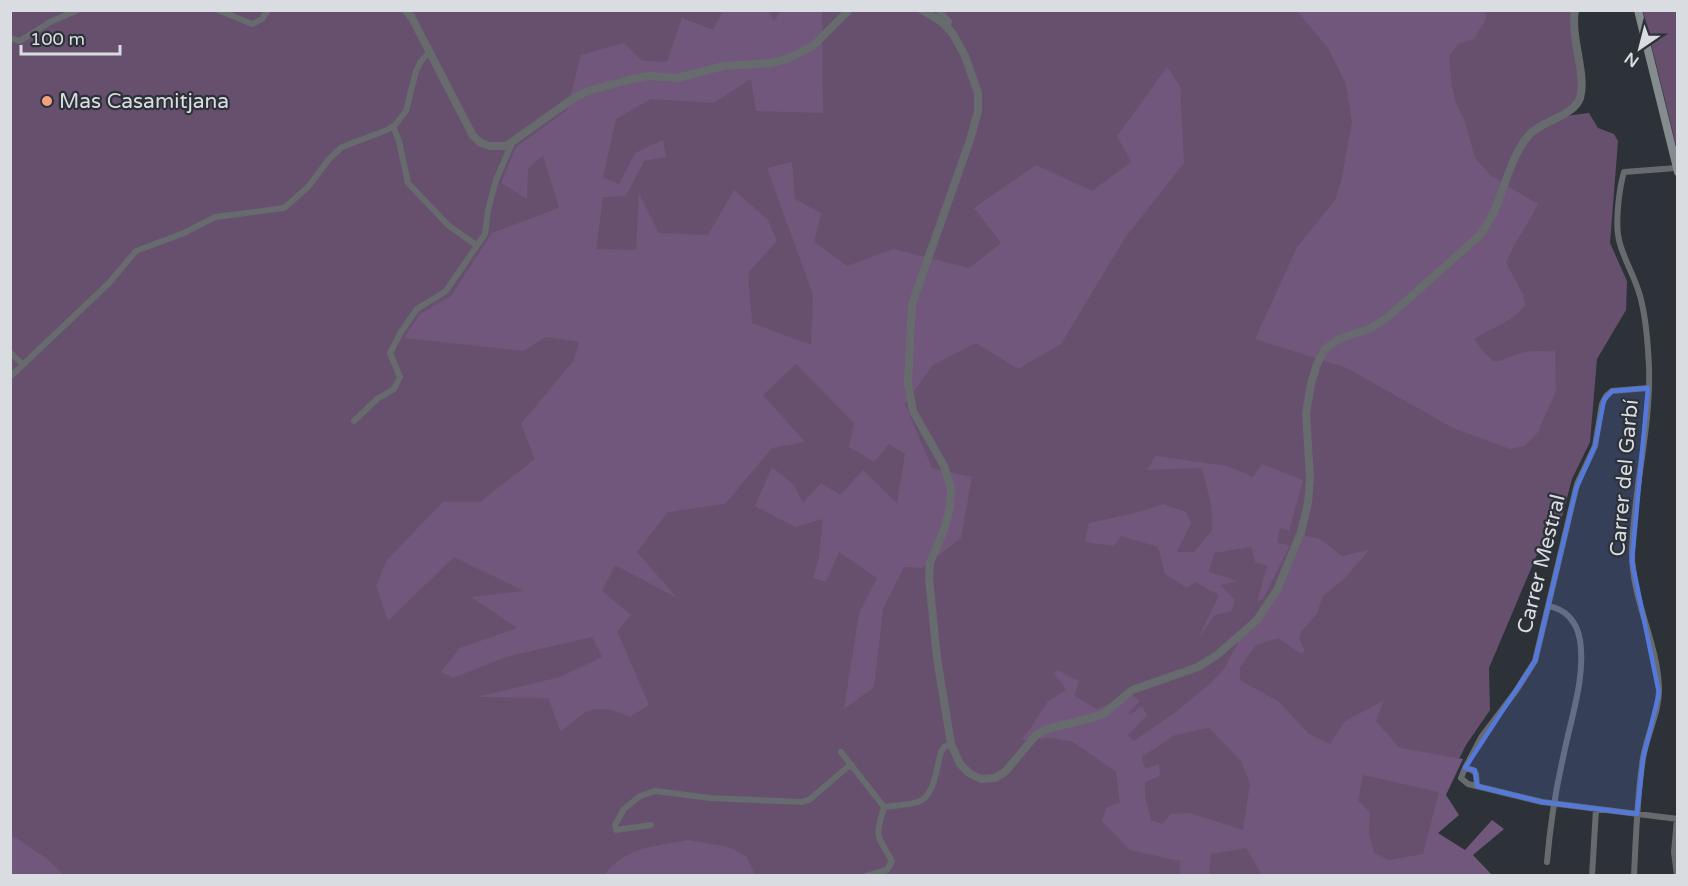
<svg xmlns="http://www.w3.org/2000/svg" width="1688" height="886" viewBox="0 0 1688 886" font-family="'Varela Round',sans-serif">
<style>
.green{fill:#66506e}
.forest{fill:#72577c;fill-rule:evenodd}
.lines{fill:none;stroke-linecap:round;stroke-linejoin:round}
.minor{stroke:#676b6d;stroke-width:6}
.tertiary{stroke:#676b6d;stroke-width:8}
.secondary{stroke:#858c8f;stroke-width:8}
.marked{fill:#5579db;fill-opacity:0.2;stroke:#5579db;stroke-width:4.5;stroke-linejoin:round}
.poi-dot{fill:#f2a080;stroke:#2d3138;stroke-width:2}
.labels{text-anchor:middle;stroke-width:4.5;stroke-linejoin:round;paint-order:stroke}
.poi-label{font-size:21px;fill:#d9dce1;stroke:#2d3138;text-anchor:start}
.street-label{font-size:21px;fill:#d9dce1;stroke:#2d3138}
</style>
<rect width="100%" height="100%" fill="#2d3138"/>
<path class="green" d="M10,11H1579L1577,18L1584,93L1566,116L1589,113L1598,128L1614,134L1618,141L1610,243L1627,281L1626,310L1597,359L1590,442L1572,479L1560,524L1538,552L1489,668L1490,710L1466,745L1440,797L1428,866L1415,876L11,875Z
M1643,11H1677V149Z"/>
<path class="forest" d="M723,11H768L774,21L781,11H822L823,113L756,111L751,79L714,103L651,99L616,119L603,177L619,184L635,153L663,140L666,157L644,161L626,196L603,197L596,249L636,250L639,193L659,233L708,235L734,190L768,220L777,241L748,273L752,323L811,345L813,295L767,168L792,162L795,199L821,213L814,242L847,266L893,249L969,268L1001,243L974,208L1036,165L1092,191L1131,162L1117,136L1167,67L1180,86L1184,163L1125,238L1061,344L1018,369L976,343L933,365L905,404L932,468L972,477L961,538L922,568L904,567L883,609L874,687L844,709L859,613L877,578L839,552L826,582L813,578L819,557L823,519L795,527L755,506L772,467L793,484L803,503L821,483L840,495L863,470L897,503L905,454L889,444L874,462L849,447L854,423L796,364L763,395L805,442L772,448L725,504L668,512L637,552L677,598L615,565L602,591L631,615L617,631L649,705L630,717C594,702 588,708 561,732L548,698L476,697L560,677L602,657L592,637L506,657L453,678L441,672L460,648L517,628L471,597L524,591L454,557L388,621L376,586L387,560L443,502H480L535,459L521,424L574,360L579,342L546,337L523,351L404,338L420,314L451,296L492,233L559,208L543,155L528,169L527,199L501,183L516,147L567,110L581,55L624,43L642,61L667,62L682,18L713,30Z
M1297,11H1485L1486,19L1474,39L1458,44L1449,56L1452,86L1456,103L1465,122L1475,158L1491,176L1538,204C1528,225 1514,242 1506,263L1523,294L1525,305C1515,320 1490,329 1474,339C1501,374 1492,359 1526,352C1535,350 1546,352 1555,351L1556,391L1538,432L1525,446L1510,449L1453,428L1347,368L1255,339L1297,247L1335,200L1341,182L1352,122L1346,84L1328,48Z
M1156,456L1227,466L1253,477L1262,464L1303,480L1289,531L1280,528L1277,543L1290,545L1263,599L1257,602L1267,566L1255,562L1251,547L1214,553L1209,572L1238,581L1220,585L1235,600L1232,611L1215,615L1199,637L1219,595L1195,582L1187,588L1165,574L1158,547L1121,536L1114,546L1085,542L1089,523L1139,512L1163,504L1186,512L1191,523L1177,552H1194L1212,530V508L1202,468L1147,470Z
M1302,535L1320,539L1342,556L1369,550L1344,579L1323,596L1317,613L1301,632L1299,639L1305,650L1301,654L1278,638L1256,645L1240,667V680L1279,702L1309,734L1330,744L1344,722L1384,700L1376,721L1400,748L1463,759L1446,795L1459,815L1438,833L1465,850L1492,820L1504,829L1473,855L1492,875H1262L1246,848L1211,854L1209,875H1180V861L1130,850L1102,821L1107,807L1120,802L1116,772L1073,742L1052,738L1021,740L1030,729L1048,701L1066,690L1054,673L1057,670L1079,681L1074,696L1097,709L1132,695L1140,701L1128,713L1130,715L1142,706L1147,715L1128,735L1134,741L1177,711L1211,683L1224,669L1240,639L1265,612ZM1209,728L1241,761L1250,784L1243,830L1190,813L1171,814L1162,824L1151,820L1145,796V782L1160,776L1159,764L1145,769L1142,757L1175,735ZM1363,775L1439,792L1423,854L1389,860L1374,853L1369,834L1370,812L1358,800Z
M10,834L46,858L64,875H11Z
M688,840L728,847L746,856L755,875H604C626,846 654,847 688,840Z"/>
<g class="lines">
<path class="minor" d="M218,10L252,24L262,19L268,10
M938,10L949,21L947,28
M10,38L20,41L50,22L78,10
M393,126L399,141L408,183L448,225L476,245
M10,352L23,365
M10,377L109,283L136,251L184,233L215,217L284,208L308,187L329,159L342,147L387,130L395,125L406,111L416,71L421,61L430,52
M354,421L377,399L394,389L400,377L390,353L401,332L417,309L446,291L485,234L488,210L496,180L512,143
M841,752L884,807C875,838 876,833 892,861L887,870L866,876
M1465,768L1482,736L1516,691L1535,661L1577,484L1595,446L1602,404L1606,396L1612,391L1648,388
M1477,786L1476,774L1472,770L1465,768L1461,778L1468,784L1542,802L1678,819
M884,807C895,805 912,806 922,800C935,792 937,765 941,752L944,747L951,744
M1677,819L1674,852L1677,876
M651,825L616,830L615,825L624,809L640,796L655,791L710,798L801,802L809,800L851,764
M1547,862C1550,827 1555,793 1563,758C1570,721 1586,678 1580,640C1577,622 1566,609 1548,606
M1592,876L1596,809
M1634,876C1636,836 1637,796 1643,758C1647,734 1660,711 1659,687C1657,641 1632,600 1632,553C1633,491 1651,429 1649,367C1648,346 1647,325 1642,304C1638,281 1624,262 1619,240C1615,223 1619,189 1624,172L1676,168"/>
<path class="tertiary" d="M406,10L412,18L473,136L481,143L490,146H506L574,98L588,91L632,79L649,76L677,78L724,66L770,63L787,59L813,46L849,10
M922,10L942,22L953,34L965,56L978,93V111L970,140L912,304L908,384L913,411L944,466L951,488L950,507L945,527L930,563L929,578L937,658L951,744L960,764L969,773L981,779L995,778L1005,772L1036,735L1047,729L1095,717L1106,712L1132,690L1198,667L1217,655L1257,620L1277,590L1301,532L1308,503L1310,479L1306,413L1311,384L1317,364L1325,349L1339,339L1371,328L1388,317L1480,235C1486,226 1492,217 1496,207C1506,184 1512,154 1529,135C1542,120 1573,117 1580,98C1587,75 1570,37 1575,10"/>
<path class="secondary" d="M1638,10L1678,172"/>
</g>
<path class="marked" d="M1648,388L1632,561L1659,693L1643,759L1637,814L1542,802L1477,786L1475,770L1465,768L1535,661L1576,489L1595,446L1604,400L1612,391Z"/>
<circle class="poi-dot" cx="47" cy="101" r="6"/>
<g class="labels">
<g class="poi-label">
<text x="59" y="108">Mas Casamitjana</text>
</g>
<g class="street-label">
<text transform="translate(1624 478) rotate(-85)" y="7">Carrer del Garbí</text>
<text transform="translate(1541 564) rotate(-76)" y="7">Carrer Mestral</text>
</g>
</g>
<rect width="1688" height="886" fill="none" stroke="#d9dce1" stroke-width="24"/>
<g transform="translate(1640 48) rotate(215)" stroke="#2d3138" stroke-width="4.5" paint-order="stroke">
<path d="M0-4.5L10 22L0 15L-10 22Z" fill="#d9dce1"/>
<text y="-9" font-size="16" font-weight="bold" text-anchor="middle" fill="#d9dce1">N</text>
</g>
<path d="M21 45v9h99v-9" fill="none" stroke="#d9dce1" stroke-width="3"/>
<text x="30" y="45" font-size="18" fill="#d9dce1" stroke="#2d3138" stroke-width="4.5" paint-order="stroke">100 m</text>
</svg>
